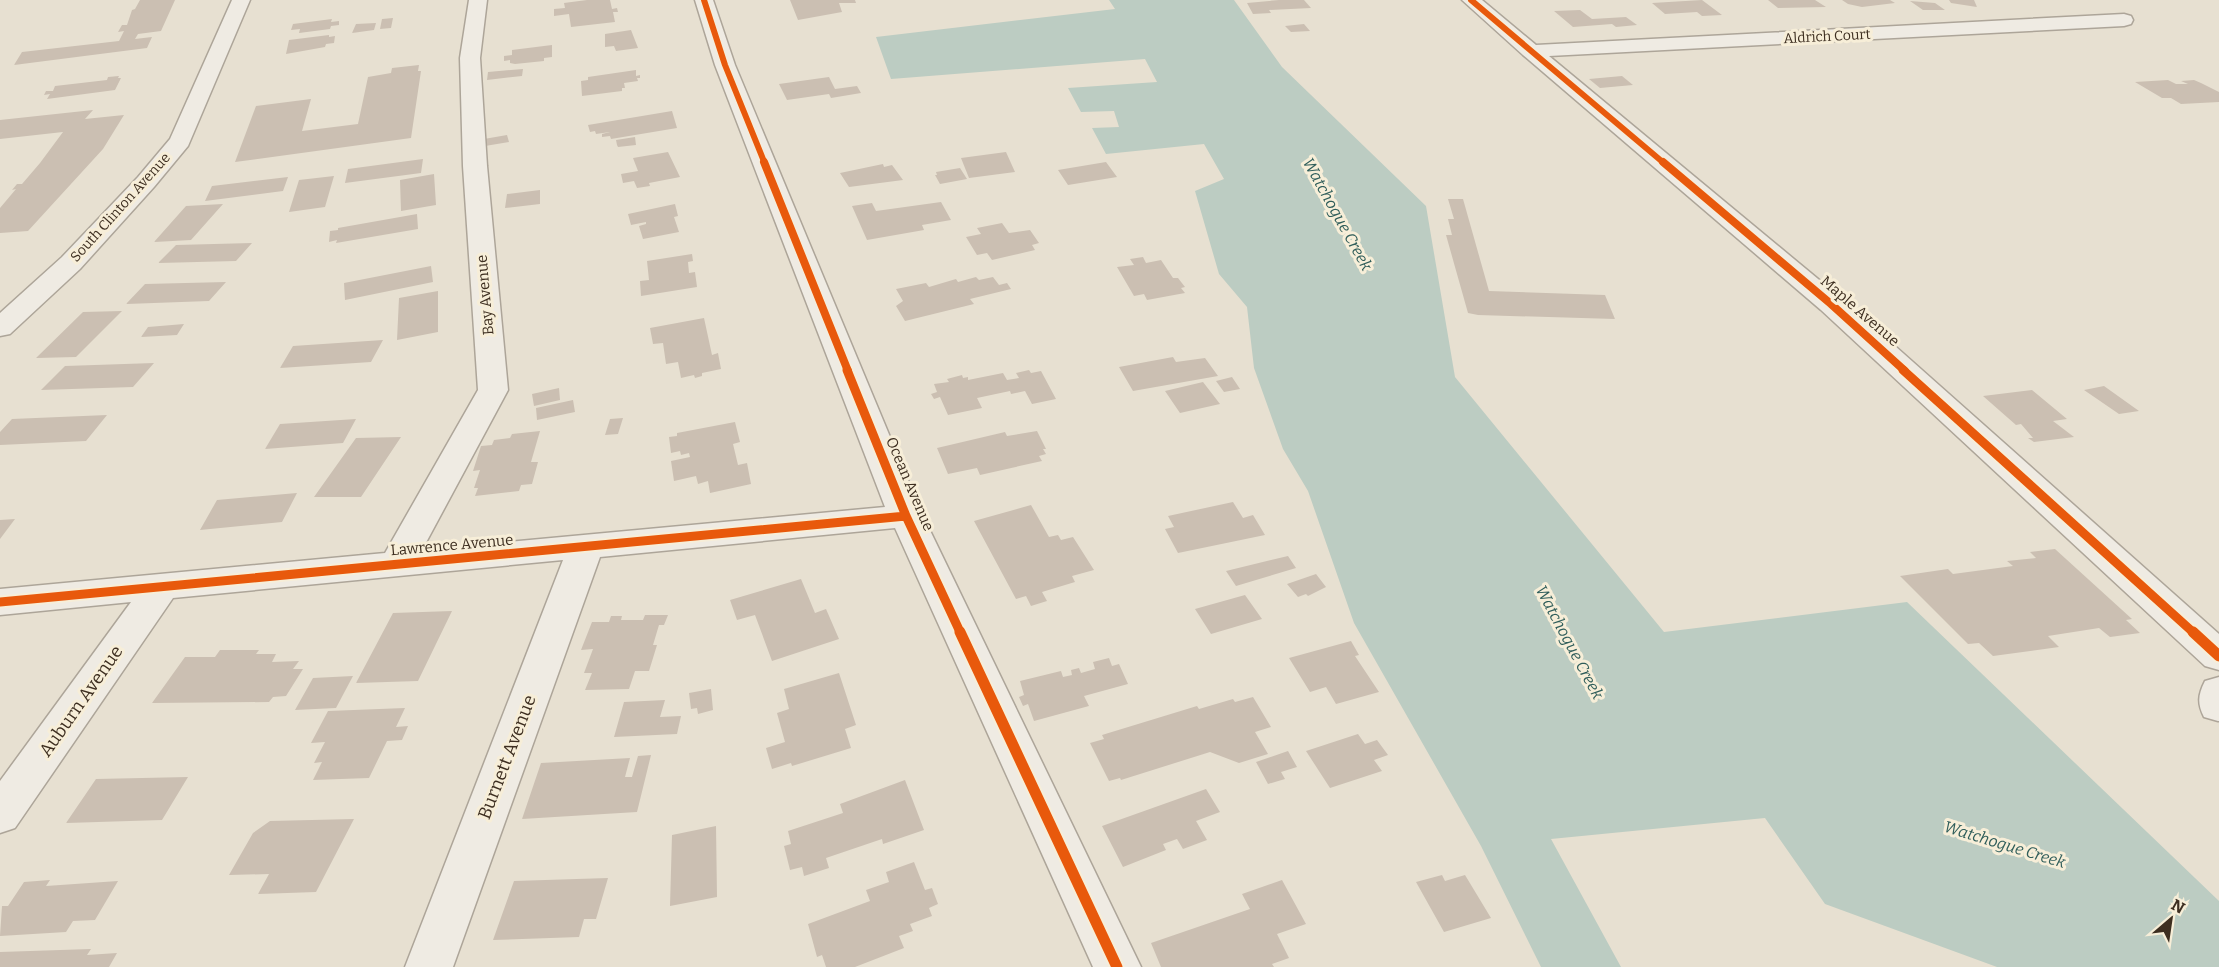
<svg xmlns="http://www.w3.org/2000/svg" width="2219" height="967" viewBox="0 0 2219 967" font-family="Bitter,serif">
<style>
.water{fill:#bcccc2}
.building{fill:#cbbfb2}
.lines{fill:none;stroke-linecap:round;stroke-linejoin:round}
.minor-casing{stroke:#ada599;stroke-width:3}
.minor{fill:#efebe3;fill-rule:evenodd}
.cycleway-far3-casing{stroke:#f7eed8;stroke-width:8}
.cycleway-far2-casing{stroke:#f7eed8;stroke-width:10}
.cycleway-far1-casing{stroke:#f7eed8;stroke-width:13}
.cycleway-casing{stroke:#f7eed8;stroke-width:15}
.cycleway-far3{stroke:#e8590c;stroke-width:6}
.cycleway-far2{stroke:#e8590c;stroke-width:8}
.cycleway-far1{stroke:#e8590c;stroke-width:9}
.cycleway{stroke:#e8590c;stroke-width:11}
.labels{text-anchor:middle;stroke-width:6;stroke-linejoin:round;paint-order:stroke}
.far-street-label{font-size:14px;fill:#3d2e20;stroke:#f7eed8}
.street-label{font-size:15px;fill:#3d2e20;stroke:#f7eed8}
.water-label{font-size:16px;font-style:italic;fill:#2f5d5a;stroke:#f7eed8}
.near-street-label{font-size:18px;fill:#3d2e20;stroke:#f7eed8}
</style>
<rect width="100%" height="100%" fill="#e7e0d1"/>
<path class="water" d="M1109,0H1234L1282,67L1426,206L1455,377L1664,632L1907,602L2219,901V967H1997L1825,904L1765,818L1551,839L1621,967H1541L1481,846L1354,623L1308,491L1283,449L1254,368L1247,307L1219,274L1195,191L1224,179L1204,144L1106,154L1092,128L1119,127L1114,111L1081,112L1068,88L1157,82L1145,59L891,79L876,37L1115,9Z"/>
<path class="building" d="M140,0H175L161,31L138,34L135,39L152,37L147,48L14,65L22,52L119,41L124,31L118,32L122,25H127L132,10L135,9Z
M587,0H610L612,9L617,8L618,12H613L615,22L571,27L569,14L554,16V9L565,8L564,3Z
M790,0H855L856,3H839L842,12L798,20Z
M1279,0H1304L1311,8L1269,10L1271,13L1253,14L1247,3Z
M1702,0L1722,15L1702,16L1697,12L1665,14L1652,3Z
M1768,0H1815L1826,7L1778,8Z
M1842,0H1890L1895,3L1862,7L1848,4Z
M1949,0H1974L1977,7L1951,3Z
M1910,1L1935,3L1945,10H1923Z
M1580,10L1592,19L1626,17L1637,25L1616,27L1612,24L1573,27L1554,11Z
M393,18L391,28L380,29L382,19Z
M332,19L331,22L339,21V25L331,26L330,29L299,33L300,29L291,30L293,24Z
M376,23L374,30L352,33L356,24Z
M1304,24L1310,31L1291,32L1285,26Z
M631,30L638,48L616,51L614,46L605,47V34Z
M329,35V37L335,36L334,43L326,44L325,47L286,54L289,40Z
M552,45V57L544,58V61L515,64L510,63V60L504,61V56L512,55V50Z
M419,65L418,71H421L411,138L235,162L256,106L311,99L302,131L358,124L368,77L391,73L392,68Z
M523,69L522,76L487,80L488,72Z
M636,70V76L640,75V78H637L638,81L624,83L625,88H622V91L582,96L581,81L588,80V77Z
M119,76L118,78H121L115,90L47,99L50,94L44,95L46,91H53L55,86L107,80L108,77Z
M1622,76L1633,85L1600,88L1589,79Z
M829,77L835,89L857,86L861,93L831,98L829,94L787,100L779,84Z
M2168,80L2176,84H2188L2181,81L2194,80L2201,83L2219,92V102L2181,104L2171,98H2162L2135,82Z
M93,110L85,119L124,115L103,149L28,231L0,233V208L16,189L12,190L17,184H22L40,163L63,132L0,139V120Z
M672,111L677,128L611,139L610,136L602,137V134L610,132L596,134L595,131L590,132L588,125Z
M507,135L509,142L485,146L484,139Z
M635,137L636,145L618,147L617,145L616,140Z
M668,152L680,177L649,183L650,186L637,188L634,181L623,183L621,174L638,171L633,158Z
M1006,152L1015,172L969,178L961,158Z
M423,159L421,173L345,183L348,169Z
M1106,162L1117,177L1068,185L1058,170Z
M883,164L884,167L892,165L903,180L849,187L840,173Z
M960,168L967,179L940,184L935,175H937L936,172Z
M434,174L436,205L401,211L400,180Z
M334,176L325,207L289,212L299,180Z
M288,177L283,191L205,201L212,186Z
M540,190V204L505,208L507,194Z
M1448,199H1463L1489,291L1605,295L1615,319L1478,315L1468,313L1446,235H1452L1448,219H1454Z
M941,202L951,220L922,225L924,230L867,240L852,206L872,203L876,211Z
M223,204L191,240L154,242L186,206Z
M675,204L678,216L674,217L679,232L643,239L639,226L646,224V222L631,225L628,214Z
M417,214L418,229L336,243L337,240L329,242L330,231L338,230V228Z
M1002,223L1009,233L1030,230L1039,243L1032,245L1035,250L992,260L987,253L977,255L966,237L981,234L977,228Z
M252,243L236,261L158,263L176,245Z
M692,254L693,261L688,262L689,273L695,272L697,287L641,296L640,281L649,280L647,261Z
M1143,257L1146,263L1161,260L1173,278H1178L1185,287L1181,288L1185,293L1147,300L1144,294L1134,296L1117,267L1134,265L1130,259Z
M431,266L433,282L345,300L344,283Z
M976,277L979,280L993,277L999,285L1007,283L1011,289L970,299L974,304L905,321L896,306L903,301L896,289L926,283L929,287L956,279L958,282Z
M226,282L209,301L126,304L145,284Z
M438,291V332L397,340L399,298Z
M122,311L76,357L36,358L83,312Z
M704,318L712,355L718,353L721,369L702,373V376L695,378L694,375L681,378L678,362L666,364L663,343L653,344L650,328Z
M184,324L177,335L141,337L148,327Z
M383,340L371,362L280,368L293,346Z
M1173,357L1176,362L1205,358L1218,376L1133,391L1119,367Z
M154,363L133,387L41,390L65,366Z
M1029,370L1031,373L1041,371L1056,399L1032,404L1025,391L1011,394L1010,391L977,398L982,408L948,415L940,397L934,399L931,394L937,392L934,384L949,382L947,379L962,375L963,378L968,377V380L1003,373L1007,380L1019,378L1016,373Z
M1232,377L1240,389L1224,392L1216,381Z
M1203,382L1220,404L1180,413L1165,391Z
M2104,386L2139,411L2119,414L2084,390Z
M559,388L560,400L534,406L532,394Z
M2032,390L2067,419L2053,421L2074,437L2034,442L2028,438H2033L2021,424L2016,425L1983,396Z
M573,400L575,412L537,420L536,408Z
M107,415L86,441L0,445V432L12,419Z
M623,418L618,434L605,435L610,419Z
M356,419L343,443L265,449L280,424Z
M735,422L740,442L733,444L738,465L747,463L751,484L710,493L708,481L698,484L696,476L674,481L671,461L690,457L689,453L681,455L680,451L671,453L669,437L677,436V433Z
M540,431L531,462H538L532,484L521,485L519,491L475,496L478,488H474L480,470L473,471L481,446L492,445L494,440L510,438L512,434Z
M1037,431L1046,449H1043L1046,454L1039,456L1042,461L980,475L977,468L948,474L937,448L1005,432L1007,436Z
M401,437L361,497H314L356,438Z
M297,493L282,522L200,530L217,500Z
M1233,502L1243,518L1253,515L1265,535L1178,553L1165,529L1174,527L1168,516Z
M1031,505L1049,537L1058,535L1061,540L1073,537L1094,570L1072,576L1075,582L1042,592L1047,601L1031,606L1026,596L1016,599L974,521Z
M15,519L0,539V520Z
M2055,549L2132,619L2126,620L2140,633L2110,637L2099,628L2048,636L2059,647L1993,656L1979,643L1968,644L1900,576L1948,569L1953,574L2013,566L2007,561L2036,558L2030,552Z
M1288,556L1296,568L1236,586L1226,571Z
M1316,574L1326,587L1308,596L1306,594L1298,597L1287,584Z
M801,579L815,613L826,609L839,639L772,661L755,615L737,620L730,600Z
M1245,595L1262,619L1211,634L1195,609Z
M452,611L418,681L356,683L393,613Z
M645,615H668L664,625H659L653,645H657L649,671H635L629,689L585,690L592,673H584L593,649L581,650L592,622H609L611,616H622L621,620H643Z
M1351,641L1359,655L1355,656L1379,692L1336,704L1326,687L1310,692L1289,658Z
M220,650H259L256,654H276L272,662L299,661L293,669H303L286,696L273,697L269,702L152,703L185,657H215Z
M1109,658L1112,666L1119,664L1128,684L1084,696L1089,706L1034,721L1028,704L1023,706L1019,697L1024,695L1020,681L1061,671L1063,677L1072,675L1071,670L1079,668L1081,673L1095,669L1093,662Z
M839,673L856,725L845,729L851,748L792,766L791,763L772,769L766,748L785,742L777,713L789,709L784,689Z
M353,676L336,708L295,710L313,678Z
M711,689L713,710L698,714L697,708L691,709L689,693Z
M1253,697L1271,727L1255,732L1268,754L1239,763L1210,752L1121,780L1120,778L1109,781L1090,743L1104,739L1102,735L1197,706L1199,709L1233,699L1235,702Z
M665,700L660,717L681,716L677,734L614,737L624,702Z
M405,708L396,727L408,726L402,740L387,741L369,778L313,780L322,762L314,763L325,742L311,743L328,711Z
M1358,734L1365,744L1377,740L1388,755L1374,760L1382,771L1330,788L1306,751Z
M1288,751L1297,767L1281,772L1285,779L1268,784L1256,762Z
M651,755L637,812L522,819L541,763L630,758L625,777H632L638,756Z
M188,777L162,820L66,823L96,779Z
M905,780L924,830L883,844L882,839L826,858L829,868L804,876L802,867L790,870L784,846L791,844L788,831L843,813L840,804Z
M1206,789L1220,812L1196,821L1207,840L1183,849L1177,839L1163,844L1166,850L1123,867L1102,826Z
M354,819L316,892L258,894L269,874L229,875L253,833L270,821Z
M716,826L717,897L670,906L672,835Z
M914,862L925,890L932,888L938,904L929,908L932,916L910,924L913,931L899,936L904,948L855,967H826L822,955L817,957L808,924L870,901L866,890L889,882L886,872Z
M1442,875L1445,881L1465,875L1491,918L1444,932L1416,882Z
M608,878L596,919H584L579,937L493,940L514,881Z
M50,880L46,886L118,881L95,920L73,921L66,932L0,936L2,906H8L24,882Z
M1282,880L1306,924L1277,934L1289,958L1272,964L1274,967H1161L1151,943L1250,909L1242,894Z
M91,949L87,955L117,953L109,967H0V952Z"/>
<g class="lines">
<defs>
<path id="minor" d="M232,0H250L188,146L154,187L80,269L10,334L0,336V313L62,257L138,177L170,139Z
M469,0H487L480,58L487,166L508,390L422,550L885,507L715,65L695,0H713L735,65L923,516L1141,967H1093L895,528L600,557L453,967H405L563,560L173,598L15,828L0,833V781L131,602L0,615V589L385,553L478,390L463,166L460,58Z
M1462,0H1482L1536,45L2124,14L2131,16L2133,20L2131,24L2124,26L1549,56L1841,298L2219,634V670L2205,666L1821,310L1523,55Z
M2219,677V721H2218L2204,717C2197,703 2198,695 2205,681Z"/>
</defs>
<use href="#minor" class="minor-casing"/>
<use href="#minor" class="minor"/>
<defs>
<path id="cycleway-far3" d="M704,0L725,65L765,164
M1471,0L1665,164"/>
<path id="cycleway-far2" d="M764,162L848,371
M1663,162L1831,304L1905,371"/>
<path id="cycleway-far1" d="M847,370L906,516L961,634
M1903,370L2195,634
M0,602L906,516"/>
<path id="cycleway" d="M960,632L1117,967
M2193,632L2219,656"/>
</defs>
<use href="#cycleway-far3" class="cycleway-far3-casing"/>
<use href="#cycleway-far2" class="cycleway-far2-casing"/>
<use href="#cycleway-far1" class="cycleway-far1-casing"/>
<use href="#cycleway" class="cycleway-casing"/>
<use href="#cycleway-far3" class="cycleway-far3"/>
<use href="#cycleway-far2" class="cycleway-far2"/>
<use href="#cycleway-far1" class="cycleway-far1"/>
<use href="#cycleway" class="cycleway"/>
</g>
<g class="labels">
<g class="far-street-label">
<text transform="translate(1827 36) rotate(-3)" y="5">Aldrich Court</text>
<text transform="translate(120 207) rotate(-48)" y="5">South Clinton Avenue</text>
</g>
<g class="street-label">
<text transform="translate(485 295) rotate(-95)" y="5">Bay Avenue</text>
<text transform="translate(1860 311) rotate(41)" y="5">Maple Avenue</text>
<text transform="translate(910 484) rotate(67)" y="5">Ocean Avenue</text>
<text transform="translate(452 545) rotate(-5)" y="5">Lawrence Avenue</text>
</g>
<g class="water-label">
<text transform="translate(1338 214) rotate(61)" y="6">Watchogue Creek</text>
<text transform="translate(1570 642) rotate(62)" y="6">Watchogue Creek</text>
<text transform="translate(2005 844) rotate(17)" y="6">Watchogue Creek</text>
</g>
<g class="near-street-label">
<text transform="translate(81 701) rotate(-55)" y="6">Auburn Avenue</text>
<text transform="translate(507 757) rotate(-69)" y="6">Burnett Avenue</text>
</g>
</g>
<g transform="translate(2171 919) rotate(29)" stroke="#f7eed8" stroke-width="4.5" paint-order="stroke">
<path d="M0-4.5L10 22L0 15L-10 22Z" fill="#3d2e20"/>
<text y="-9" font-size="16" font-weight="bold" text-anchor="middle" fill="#3d2e20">N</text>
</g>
</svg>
